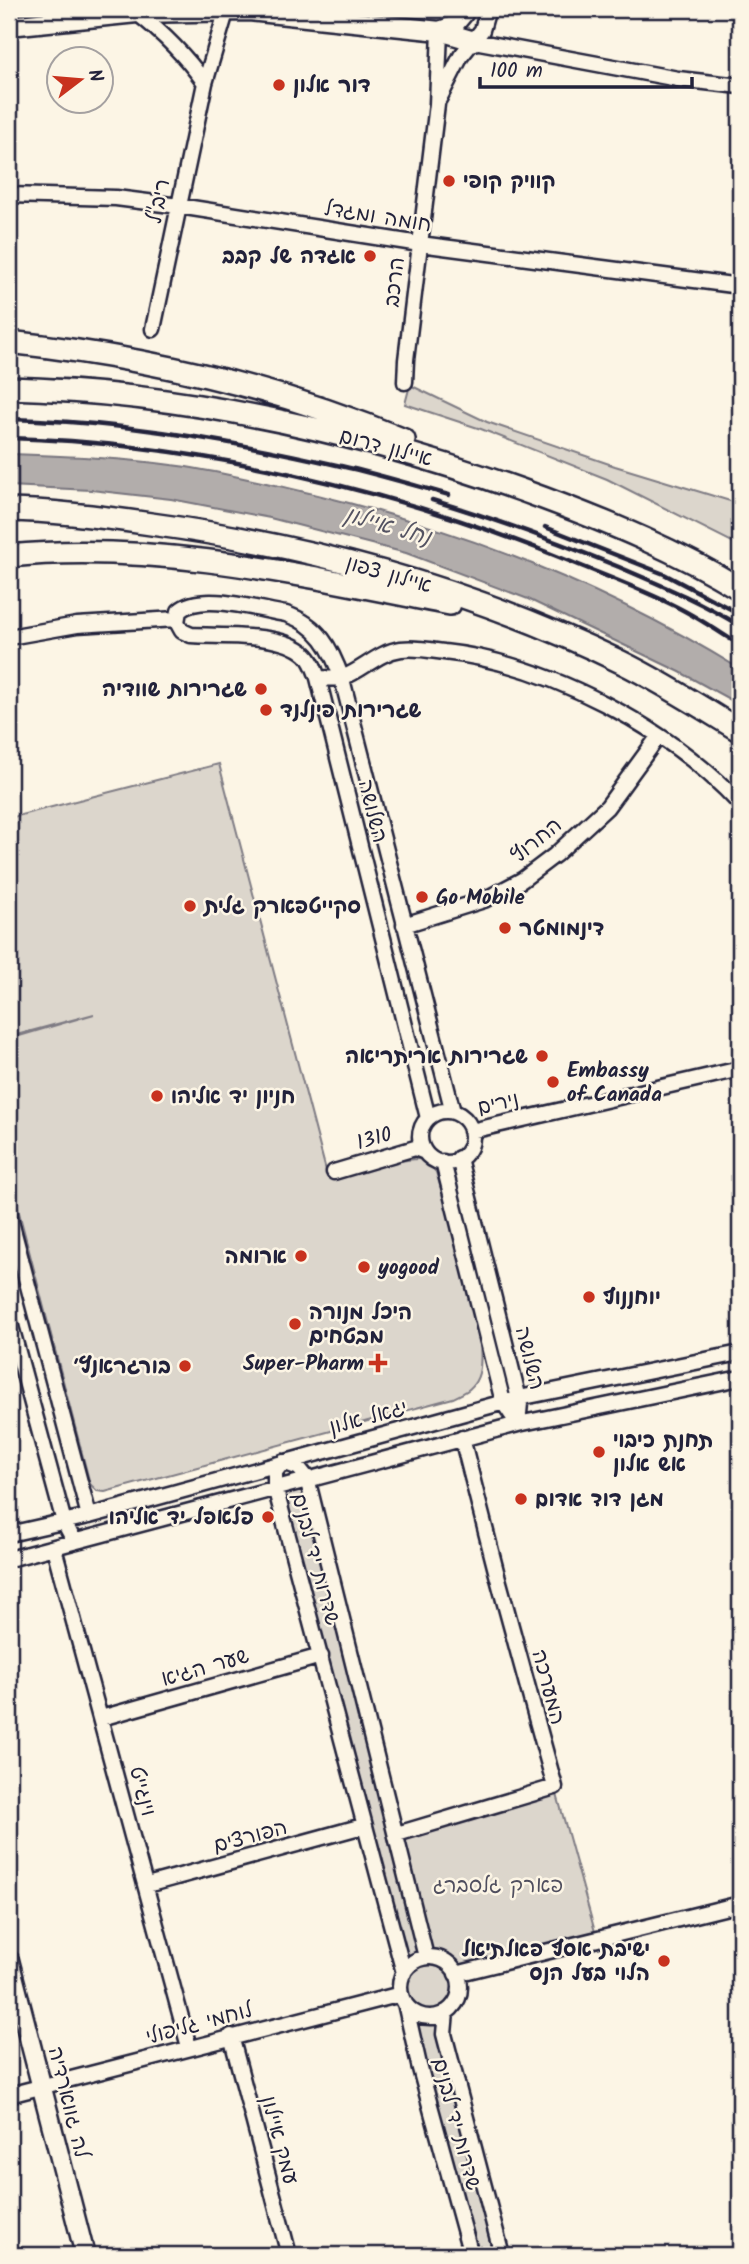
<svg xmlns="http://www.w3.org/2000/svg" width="749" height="2264" viewBox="0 0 749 2264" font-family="Kalam,'Playpen Sans Hebrew',sans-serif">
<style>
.green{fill:#dcd6cc;stroke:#7f7c84;stroke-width:2}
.water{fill:#b2adab;stroke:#78757e;stroke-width:2}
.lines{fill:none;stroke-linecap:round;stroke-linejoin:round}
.minor-casing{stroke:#22223b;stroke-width:19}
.major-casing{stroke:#22223b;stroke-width:23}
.highway-casing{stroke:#22223b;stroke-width:26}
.minor{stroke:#fcf5e5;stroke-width:14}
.major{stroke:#fcf5e5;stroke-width:18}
.highway{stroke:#fcf5e5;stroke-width:21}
.rail{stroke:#22223b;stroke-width:4.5}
.poi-dot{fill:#c8321e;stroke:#fcf5e5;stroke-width:2.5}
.labels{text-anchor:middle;stroke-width:5;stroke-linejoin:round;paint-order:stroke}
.poi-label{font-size:21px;font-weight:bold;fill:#22223b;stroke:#fcf5e5;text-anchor:start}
.street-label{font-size:21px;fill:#22223b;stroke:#fcf5e5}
.park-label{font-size:21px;fill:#504f5f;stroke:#fcf5e5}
.water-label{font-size:23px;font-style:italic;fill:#545362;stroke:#fcf5e5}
</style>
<rect width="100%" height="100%" fill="#fcf5e5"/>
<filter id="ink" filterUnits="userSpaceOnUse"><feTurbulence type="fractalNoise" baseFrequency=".0143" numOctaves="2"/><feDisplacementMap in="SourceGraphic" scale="14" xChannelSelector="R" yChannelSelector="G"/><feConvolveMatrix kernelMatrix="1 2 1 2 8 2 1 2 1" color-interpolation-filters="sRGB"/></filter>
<g filter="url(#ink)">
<path class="green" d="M410,385L487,422L615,466L740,504V546L607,479L481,429L405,404Z
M219,764L328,1178C346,1175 413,1154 425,1160C429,1162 433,1169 436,1172C449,1216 489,1333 479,1373C475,1388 466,1392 453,1398L105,1492L97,1491L90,1484L9,1174V1039L94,1014L9,1037V818Z
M305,1487L422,1954L404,1960L281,1494Z
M555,1787L597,1939L457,1973L445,1959L429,1957L402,1833Z
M404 1986a25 25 0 1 1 50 0a25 25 0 1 1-50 0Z
M410,2016L442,2020L498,2255H473Z"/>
<path class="water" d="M9,454C65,456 123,458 179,466C216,471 252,480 288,488C447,524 601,583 740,669V705L680,672L528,599L406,553L270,518L171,499L91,490L9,486Z"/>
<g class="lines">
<defs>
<path id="minor" d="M137,13C164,34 185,55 205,83
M474,41L678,79L740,86
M439,99L461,56L482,30L488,9
M9,195L116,198L179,206L420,244L740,286
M153,329L205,83L227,9
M405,382L406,360L437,104L440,31
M9,637L77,625L176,619
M318,678L428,1118
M404,925L484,900L522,880L555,855L607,807L658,737
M420 1137a26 26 0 1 1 52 0a26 26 0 1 1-52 0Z
M453,1112L342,679C331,648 319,625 286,614C259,610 201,591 179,611L177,622L182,631L191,635C222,637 281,632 305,654C312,660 315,670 318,678C326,678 337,680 344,677C364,669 379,652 401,649C415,647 430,650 444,652C547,663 670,728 740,804
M471,1131L740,1069
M459,1158L520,1403L518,1424
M443,1162L503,1402L518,1424
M334,1172L415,1148L425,1152
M9,1214L89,1516
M9,1319L64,1522L72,1537L77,1541
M9,1534L89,1516L519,1398L740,1353
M54,1548L189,2047
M9,1559L518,1424L740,1378
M101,1718L321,1656
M397,1834L555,1787L496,1571L462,1438
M147,1885L363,1826
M400 1987a30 30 0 1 1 60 0a30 30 0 1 1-60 0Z
M404,1973L275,1487V1472L283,1462L299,1468L307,1478L426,1957
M456,1974L740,1904
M405,2003L419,2065L471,2255
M446,2012L444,2034L502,2255
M231,2036L289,2255
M9,2095L401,1994"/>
<path id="major" d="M9,26L137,13L249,11L440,31L474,41
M440,31L453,26L463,14
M9,1960L85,2255"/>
<path id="highway" d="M9,342C143,357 279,387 404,440
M9,388C191,393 373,435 543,498C610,523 678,551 740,589
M9,510C56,511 104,517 151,524C314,546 473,590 621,662C662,682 701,707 740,731
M9,556C157,541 306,576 450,604"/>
</defs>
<use href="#minor" class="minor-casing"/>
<use href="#major" class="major-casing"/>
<use href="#highway" class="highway-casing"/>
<use href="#minor" class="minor"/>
<use href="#major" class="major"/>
<use href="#highway" class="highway"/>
<path class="rail" d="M9,419C120,421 233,441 341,466C377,474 413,485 449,495
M9,438C197,443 396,490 569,561C605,576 642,589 677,607C699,618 719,632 740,645
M432,500C496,519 558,542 619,567C661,585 702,602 740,626
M545,527L664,574L740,614"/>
</g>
</g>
<g class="poi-dot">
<circle cx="279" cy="85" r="7"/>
<circle cx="449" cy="181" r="7"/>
<circle cx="370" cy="256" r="7"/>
<circle cx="261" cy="689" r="7"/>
<circle cx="266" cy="710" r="7"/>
<circle cx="422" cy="897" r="7"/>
<circle cx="190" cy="906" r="7"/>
<circle cx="505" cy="928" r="7"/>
<circle cx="542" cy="1056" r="7"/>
<circle cx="553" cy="1082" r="7"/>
<circle cx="157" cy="1096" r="7"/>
<circle cx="301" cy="1256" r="7"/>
<circle cx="364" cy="1267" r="7"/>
<circle cx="589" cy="1297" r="7"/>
<circle cx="295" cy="1324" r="7"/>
<path d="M374.5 1352.5h7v7h7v7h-7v7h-7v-7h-7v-7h7z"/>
<circle cx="185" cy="1366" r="7"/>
<circle cx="599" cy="1452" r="7"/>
<circle cx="521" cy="1499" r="7"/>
<circle cx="268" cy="1517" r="7"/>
<circle cx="664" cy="1961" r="7"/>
</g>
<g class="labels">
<g class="poi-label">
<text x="293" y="92">דור אלון</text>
<text x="463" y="188">קוויק קופי</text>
<text x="356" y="263" text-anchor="end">אגדה של קבב</text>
<text x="247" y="696" text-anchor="end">שגרירות שוודיה</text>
<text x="280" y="717">שגרירות פינלנד</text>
<text x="436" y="904">Go Mobile</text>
<text x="204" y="913">סקייטפארק גלית</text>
<text x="519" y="935">דינמומטר</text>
<text x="528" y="1063" text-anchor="end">שגרירות אריתריאה</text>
<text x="567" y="1077">Embassy<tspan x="567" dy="24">of Canada</tspan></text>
<text x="171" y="1103">חניון יד אליהו</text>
<text x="287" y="1263" text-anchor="end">ארומה</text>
<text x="378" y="1274">yogood</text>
<text x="603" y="1304">יוחננוף</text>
<text x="309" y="1319">היכל מנורה<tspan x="309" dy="24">מבטחים</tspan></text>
<text x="364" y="1370" text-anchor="end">Super-Pharm</text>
<text x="171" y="1373" text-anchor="end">בורגראנץ׳</text>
<text x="613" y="1447">תחנת כיבוי<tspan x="613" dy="24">אש אלון</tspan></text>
<text x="535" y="1506">מגן דוד אדום</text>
<text x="254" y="1524" text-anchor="end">פלאפל יד אליהו</text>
<text x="650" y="1956" text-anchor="end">ישיבת אסף פאלתיאל<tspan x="650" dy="24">הלוי בעל הנס</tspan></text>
</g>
<g class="street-label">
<text transform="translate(158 201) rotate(-78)" y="7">ריב"ל</text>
<text transform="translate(378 216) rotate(9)" y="7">חומה ומגדל</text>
<text transform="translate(394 282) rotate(-83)" y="7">הרכב</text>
<text transform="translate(386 447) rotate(15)" y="7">איילון דרום</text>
<text transform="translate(389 574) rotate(16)" y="7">איילון צפון</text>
<text transform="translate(373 811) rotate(76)" y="7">השלושה</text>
<text transform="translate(536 840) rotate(-39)" y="7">החרוץ</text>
<text transform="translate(498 1103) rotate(-13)" y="7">נירים</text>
<text transform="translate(374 1138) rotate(-16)" y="7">1310</text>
<text transform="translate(530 1358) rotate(76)" y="7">השלושה</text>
<text transform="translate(368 1417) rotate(-15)" y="7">יגאל אלון</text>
<text transform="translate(316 1559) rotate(75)" y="7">שדרות יד לבנים</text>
<text transform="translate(205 1667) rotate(-16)" y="7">שער הגיא</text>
<text transform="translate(549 1687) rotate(75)" y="7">המערכה</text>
<text transform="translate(143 1791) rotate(75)" y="7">וינגייט</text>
<text transform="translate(250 1836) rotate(-15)" y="7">הפורצים</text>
<text transform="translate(199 2023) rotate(-15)" y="7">לוחמי גליפולי</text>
<text transform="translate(69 2102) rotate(76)" y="7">לה גווארדיה</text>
<text transform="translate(457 2124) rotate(75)" y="7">שדרות יד לבנים</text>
<text transform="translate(280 2140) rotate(75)" y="7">עמק איילון</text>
</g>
<g class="park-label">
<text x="498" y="1892">פארק גלסברג</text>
</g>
<g class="water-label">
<text transform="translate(388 525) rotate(16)" y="8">נחל איילון</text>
</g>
</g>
<rect width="749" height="2264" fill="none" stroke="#fcf5e5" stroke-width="35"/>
<rect x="18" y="18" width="714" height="2229" fill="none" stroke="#22223b" stroke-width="2.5" filter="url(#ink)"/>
<g transform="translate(80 80) rotate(74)"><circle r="33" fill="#fcf5e5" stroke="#a5a1a1" stroke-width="2"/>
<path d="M0-5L12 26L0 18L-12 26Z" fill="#c8321e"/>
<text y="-10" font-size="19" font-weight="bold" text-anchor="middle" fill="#22223b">N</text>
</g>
<path d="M480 77v10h212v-10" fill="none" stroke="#22223b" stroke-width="3.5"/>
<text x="490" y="77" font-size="21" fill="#22223b" stroke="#fcf5e5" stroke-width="5" paint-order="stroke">100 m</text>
</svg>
